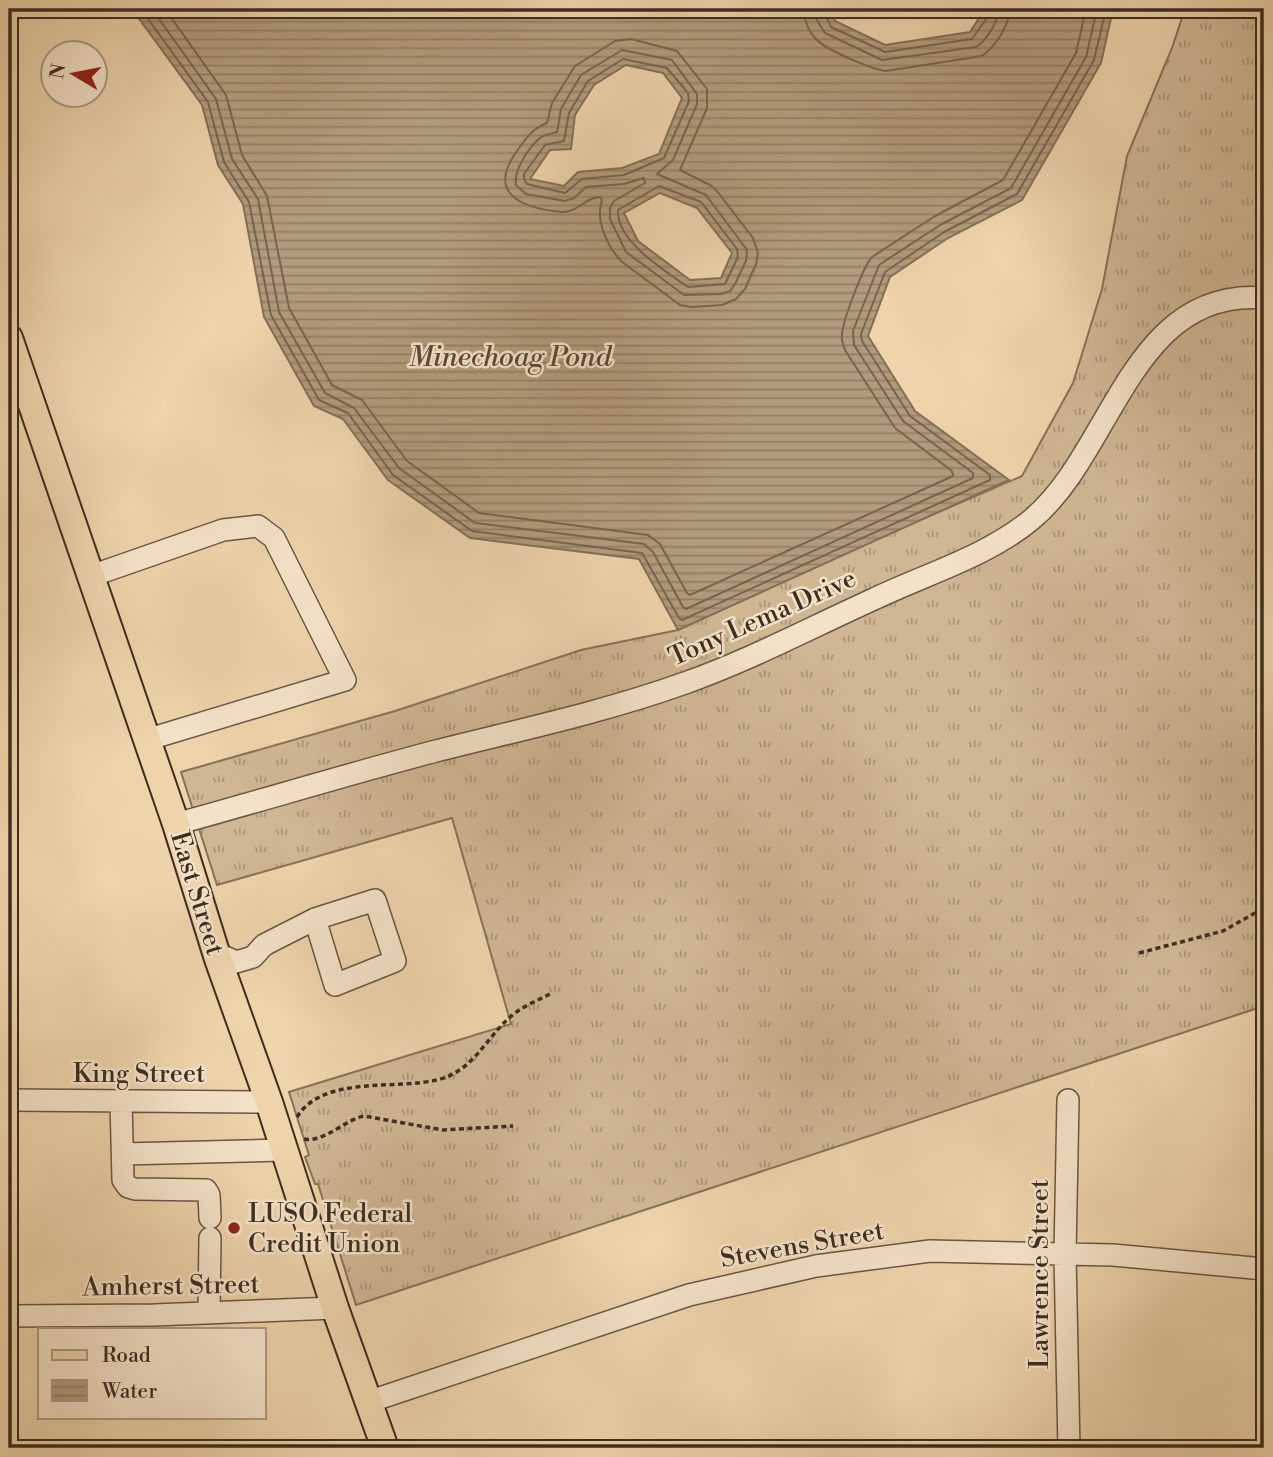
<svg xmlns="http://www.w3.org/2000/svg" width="1273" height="1457" viewBox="0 0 1273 1457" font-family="'Libre Bodoni',serif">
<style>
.grass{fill:url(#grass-tufts);stroke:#86725a;stroke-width:2}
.water{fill:url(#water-rules);stroke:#836f58;stroke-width:2;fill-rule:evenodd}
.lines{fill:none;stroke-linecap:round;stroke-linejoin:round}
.shore{stroke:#78644e;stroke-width:2}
.minor-casing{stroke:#695644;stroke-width:24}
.major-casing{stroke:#3d2d21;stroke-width:30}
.path{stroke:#3d2d21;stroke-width:3.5;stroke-dasharray:5 3.5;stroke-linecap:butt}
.minor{stroke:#f4e2c8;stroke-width:21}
.major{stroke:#eed3ab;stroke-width:26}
.poi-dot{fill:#8f2418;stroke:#f4e2c8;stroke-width:2.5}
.labels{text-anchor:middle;stroke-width:5;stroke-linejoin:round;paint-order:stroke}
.street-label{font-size:26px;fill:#3d2d21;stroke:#f4e2c8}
.poi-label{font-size:26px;fill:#3d2d21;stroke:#f4e2c8;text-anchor:start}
.water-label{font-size:28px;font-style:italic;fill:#5a4838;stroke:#f4e2c8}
</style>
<defs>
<pattern id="grass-tufts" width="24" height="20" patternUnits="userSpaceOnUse" patternTransform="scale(1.75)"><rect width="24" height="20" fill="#d0b794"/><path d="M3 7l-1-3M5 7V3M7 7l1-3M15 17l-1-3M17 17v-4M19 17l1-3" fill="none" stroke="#aa9578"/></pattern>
<pattern id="water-rules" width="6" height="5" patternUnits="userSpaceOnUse" patternTransform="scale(1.75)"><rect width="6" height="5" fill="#b29b7c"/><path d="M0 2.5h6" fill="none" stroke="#927f65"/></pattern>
</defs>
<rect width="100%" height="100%" fill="#eed3ab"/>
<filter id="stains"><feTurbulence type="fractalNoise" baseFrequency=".00286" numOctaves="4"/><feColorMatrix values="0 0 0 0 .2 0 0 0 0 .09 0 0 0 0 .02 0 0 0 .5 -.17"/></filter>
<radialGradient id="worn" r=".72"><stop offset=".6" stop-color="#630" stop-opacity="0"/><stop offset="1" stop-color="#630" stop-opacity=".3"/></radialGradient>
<path class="grass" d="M1185,9H1264V1006L356,1305L318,1184H315L305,1157L309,1155L289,1092L511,1024L452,818L217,885L181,772L395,711L581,650L678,630L858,547L1022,476L1073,383L1102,289L1127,156L1172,48Z"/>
<path class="water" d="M132,9H829L835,21L885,45L970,32L985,9H1113L1101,63L1022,200L948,238L890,277L868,336L915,411L1009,480L678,630L639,559L470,538L388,480L343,419L314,406L264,317L243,204L218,165L202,105ZM626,65L663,73L682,98L659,154L622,168L578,172L564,186L530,179L550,150L571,149L575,115L594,85ZM660,193L697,208L732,253L721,278L690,280L638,241L624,213Z"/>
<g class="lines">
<path class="shore" d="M141,9L208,102L224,162L249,202L271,315L319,400L348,413L393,475L472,531L642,553L679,618L682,620L990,480V475L910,416L862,341L861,334L885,272L944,232L1017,194L1094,60L1106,9
M152,9L216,99L232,159L258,199L279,312L325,393L354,408L399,468L475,523L644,544L653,552L683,607L686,609L973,478V473L903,421L854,345L853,331L879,265L940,225L1011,188L1086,57L1097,9
M165,9L226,95L242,155L267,196L289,308L332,385L362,400L407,461L479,513L648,535L660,544L687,593L690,595L953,476L952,471L895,428L845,350C843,345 841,340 842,334C843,320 863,267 872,257L935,216L1003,180L1076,53L1086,9
M804,9C804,19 808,31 816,39C826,50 871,69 886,71L982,56C996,46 1009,25 1010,9
M814,9L815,17L825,33L882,60L976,47C987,40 998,22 999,9
M823,9L831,27L885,52L972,39L989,15L990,9
M631,39L677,51L707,89V108L680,170L710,185L717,191L753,238L758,253L756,264L745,289L736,299L722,305L692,307L680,305L621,261C607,246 595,220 602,200L600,197C585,197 578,213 561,212C522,208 486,194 517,151C526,138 532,129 547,123L552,103L575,66L615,41Z
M622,50L672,60L697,94V104L673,160L657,174L706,195L747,250L746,261L735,284L730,291L721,294L684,295L626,252L610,219V208L614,201L645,183L644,178L624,184L586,187L574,198L565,201L526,194L516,185C513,171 529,147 540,138C545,134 552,134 557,132L561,109L581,75Z
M623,59L667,68L688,93L689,101L664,158L624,175L582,179L565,193L527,184L524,179V174L545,145L564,141L569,113L588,81Z
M659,186L701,202L737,249L738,257L725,284L688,287C665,271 616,241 618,210Z"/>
<defs>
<path id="minor" d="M91,576L223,530L258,526L274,538L345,680L146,740
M176,824C263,800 349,774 436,751C519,730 604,712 685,683C750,660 812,627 874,599C926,574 986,557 1031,520C1113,453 1131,287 1264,298
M225,957L236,962L253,957L264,945L315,919L375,900L395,961L335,985L315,919
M9,1100L269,1102
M1068,1100L1065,1255L1069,1448
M121,1101L123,1180L128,1187L135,1189L206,1190L209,1195L210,1218
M123,1154L283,1150
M209,1312L210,1238
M9,1316L154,1315L335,1308
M368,1402L689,1295L816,1266L930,1251L1113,1255L1264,1269"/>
<path id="major" d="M9,338L176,824L218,959L269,1102L335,1308L385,1448"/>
</defs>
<use href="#minor" class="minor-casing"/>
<use href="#major" class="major-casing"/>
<path class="path" d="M1264,332C1258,414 1257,499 1264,581
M1139,953L1223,931L1264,908
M297,1117C323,1075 395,1090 437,1080C473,1071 484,1041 509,1018C521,1007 536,1001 550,994
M304,1139C324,1143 344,1120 364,1116L443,1130L513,1126"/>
<use href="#minor" class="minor"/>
<use href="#major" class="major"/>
</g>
<circle class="poi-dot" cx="234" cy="1228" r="7"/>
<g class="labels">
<g class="street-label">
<text transform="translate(762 617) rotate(-24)" y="9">Tony Lema Drive</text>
<text transform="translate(198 893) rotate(73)" y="9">East Street</text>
<text x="139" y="1082">King Street</text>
<text transform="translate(802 1244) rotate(-10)" y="9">Stevens Street</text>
<text transform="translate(1039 1274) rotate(-90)" y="9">Lawrence Street</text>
<text transform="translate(171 1285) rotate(-1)" y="9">Amherst Street</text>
</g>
<g class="poi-label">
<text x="248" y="1222">LUSO Federal<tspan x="248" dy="30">Credit Union</tspan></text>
</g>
<g class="water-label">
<text x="510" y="366">Minechoag Pond</text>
</g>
</g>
<rect width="1273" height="1457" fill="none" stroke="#eed3ab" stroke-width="35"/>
<rect x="10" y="10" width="1252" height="1436" fill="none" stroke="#3d2d21" stroke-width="3.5"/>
<rect x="18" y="18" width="1238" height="1422" fill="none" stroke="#3d2d21" stroke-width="2"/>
<rect x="38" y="1328" width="228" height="91" fill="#f4e2c8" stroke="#ab9a85" stroke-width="2"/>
<rect x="52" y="1350" width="35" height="10" fill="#eed3ab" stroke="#ab9a85" stroke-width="2"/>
<text x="102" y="1362" font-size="21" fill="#3d2d21">Road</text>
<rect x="52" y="1380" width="35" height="21" fill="url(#water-rules)" stroke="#ab9a85" stroke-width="2"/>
<text x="102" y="1398" font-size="21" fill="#3d2d21">Water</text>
<g transform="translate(74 74) rotate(280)"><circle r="33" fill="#f4e2c8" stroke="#ab9a85" stroke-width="2"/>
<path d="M0-5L12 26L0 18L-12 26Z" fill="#8f2418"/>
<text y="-10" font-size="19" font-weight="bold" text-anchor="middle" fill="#3d2d21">N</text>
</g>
<rect width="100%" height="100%" filter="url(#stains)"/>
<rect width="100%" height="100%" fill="url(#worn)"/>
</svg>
